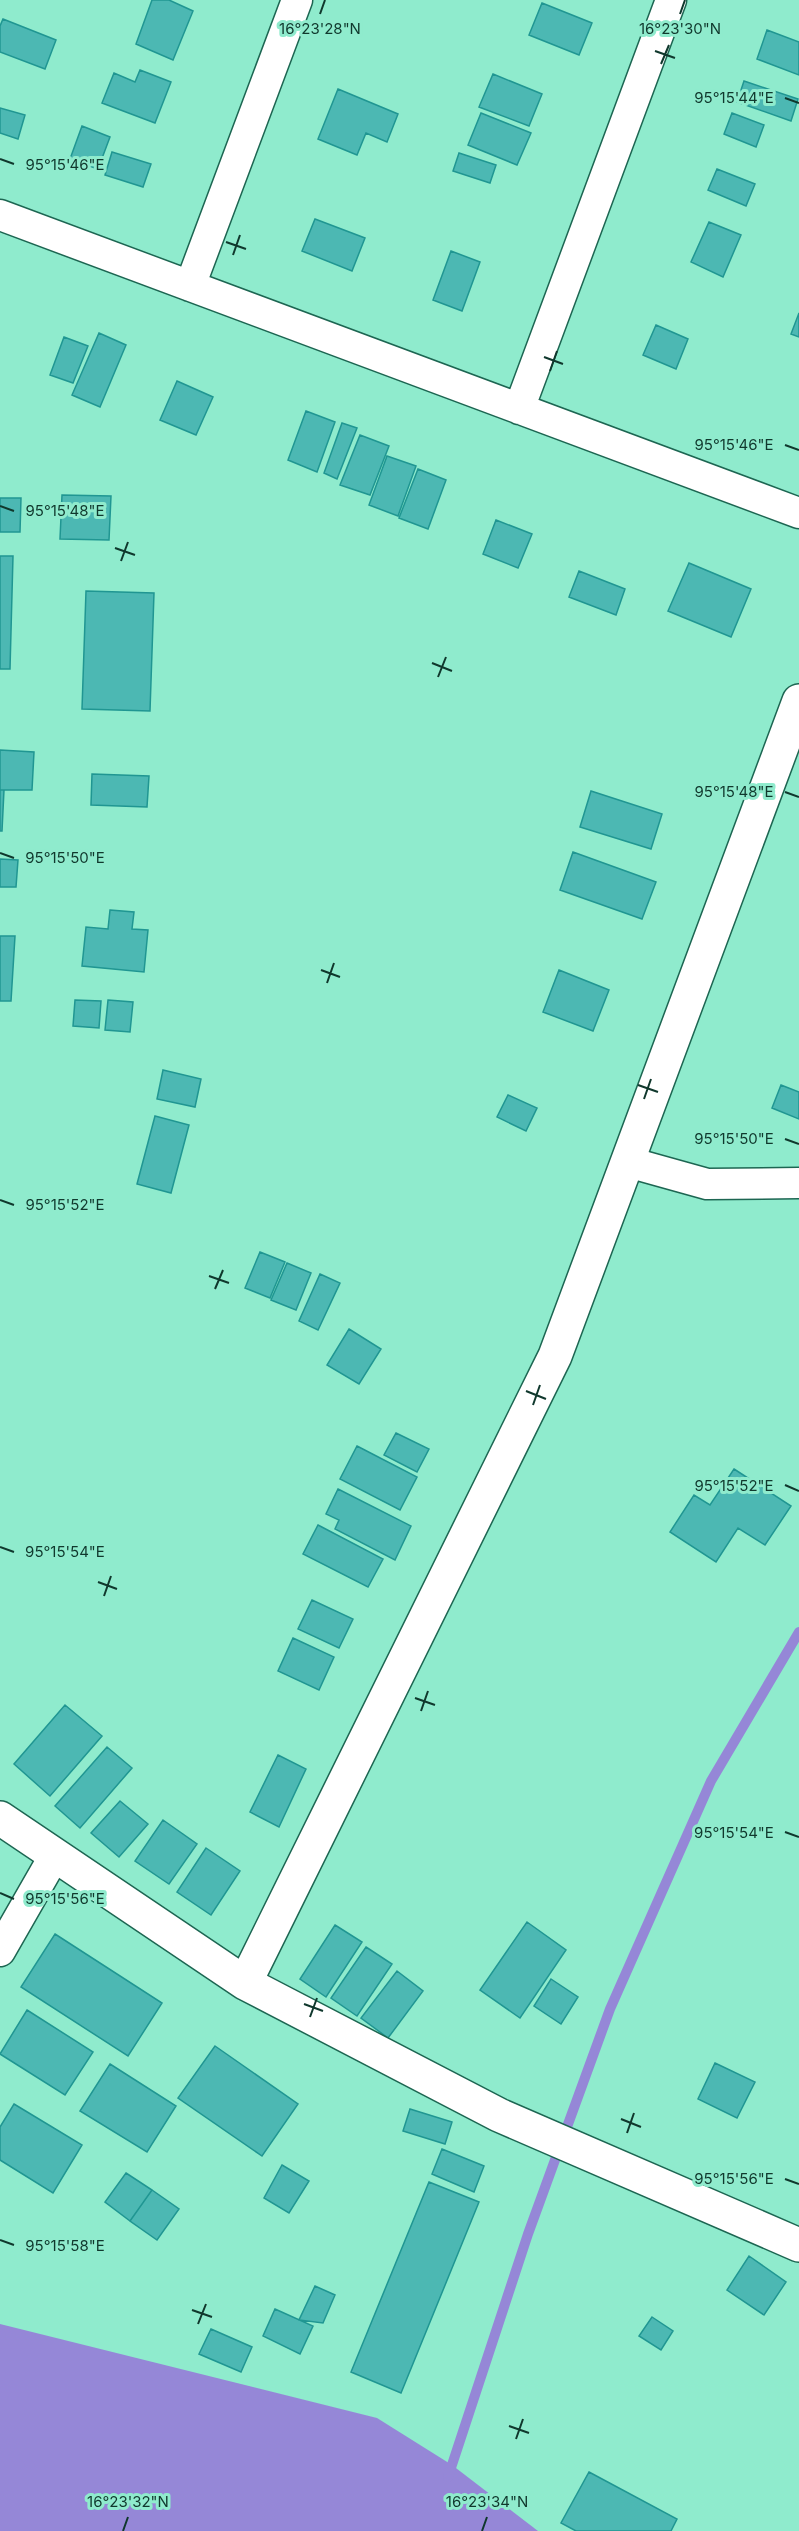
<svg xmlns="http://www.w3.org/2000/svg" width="799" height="2531" viewBox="0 0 799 2531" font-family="Inter,sans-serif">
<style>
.water{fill:#9587d7}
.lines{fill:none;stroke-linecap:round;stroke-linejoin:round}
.stream{stroke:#9587d7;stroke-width:10}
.building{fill:#4cb8b3;stroke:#209692;stroke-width:1.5}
.street-casing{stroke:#1d6652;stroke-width:33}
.secondary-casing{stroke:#1d6652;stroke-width:36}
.street{stroke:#fff;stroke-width:30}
.secondary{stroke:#fff;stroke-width:33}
.ticks{fill:none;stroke:#10382d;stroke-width:2}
.ticks-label{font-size:15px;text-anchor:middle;fill:#10382d;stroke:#8febcd;stroke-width:6;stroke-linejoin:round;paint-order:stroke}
</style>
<rect width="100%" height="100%" fill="#8febcd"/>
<path class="water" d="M0,2324L377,2418L452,2465L538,2531H0Z"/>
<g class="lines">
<path class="stream" d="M448,2477L528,2234L610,2009L711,1781L799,1632"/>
</g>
<path class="building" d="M152,0H169L193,11L173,60L136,44Z
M542,3L592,23L579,55L529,35Z
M3,19L56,40L45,69L0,52V26Z
M767,30L799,42V75L757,59Z
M140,70L171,82L155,123L102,103L114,73L135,82Z
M493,74L542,94L529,126L479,107Z
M744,81L798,99L791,121L737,102Z
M338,89L398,114L387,142L366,133L357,155L318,139Z
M0,108L25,115L18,139L0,133Z
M481,113L531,133L517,165L468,145Z
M732,113L764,125L756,147L724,134Z
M82,126L110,137L98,169L70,159Z
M112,152L151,164L143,187L105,175Z
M459,153L496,165L490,183L453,171Z
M717,169L755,184L746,206L708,190Z
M315,219L365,238L352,271L302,251Z
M709,222L741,235L723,277L691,262Z
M451,251L480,262L462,311L433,300Z
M799,313V337L791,334Z
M656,325L688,339L676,369L643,355Z
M99,333L126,345L100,407L72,395Z
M64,337L88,346L73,383L50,375Z
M177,381L213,397L196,435L160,420Z
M306,411L335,422L317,472L288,460Z
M342,423L357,428L337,479L324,473Z
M360,435L389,446L370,495L340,485Z
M387,456L416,466L398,516L369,505Z
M418,469L446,480L428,529L399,518Z
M62,495L111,496L109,540L60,539Z
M0,498H21L20,532H0Z
M496,520L532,534L518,568L483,554Z
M0,556H13L10,669H0Z
M689,563L751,589L731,637L668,611Z
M579,571L625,589L616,615L569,597Z
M86,591L154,593L150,711L82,709Z
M0,750L34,752L32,790H0Z
M92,774L149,776L147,807L91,805Z
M0,790H4L2,831H0Z
M591,791L662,814L651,849L580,827Z
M573,852L656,882L642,919L560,890Z
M0,859L18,860L16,887H0Z
M110,910L134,912L132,929L148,930L144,972L82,966L86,927L108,929Z
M0,936H15L11,1001H0Z
M559,970L609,990L593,1031L543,1012Z
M75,1000L101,1001L99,1028L73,1026Z
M108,1000L133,1002L130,1032L105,1030Z
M163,1070L201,1079L195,1107L157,1099Z
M781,1085L799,1092V1119L772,1108Z
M508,1095L537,1108L526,1131L497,1117Z
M155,1116L189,1125L171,1193L137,1184Z
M260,1252L285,1262L270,1298L245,1288Z
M287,1263L311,1273L296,1310L271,1300Z
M320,1274L340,1283L318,1330L299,1321Z
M349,1329L381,1349L359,1384L327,1365Z
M396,1433L429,1449L417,1472L384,1455Z
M357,1446L417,1477L400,1510L340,1479Z
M734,1469L791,1506L765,1545L738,1528L716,1562L670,1532L694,1495L710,1505Z
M338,1489L411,1526L395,1560L335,1529L339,1520L326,1514Z
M318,1525L383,1559L368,1587L303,1554Z
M312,1600L353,1619L339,1648L298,1629Z
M293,1638L334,1657L319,1690L278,1671Z
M65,1705L102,1736L50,1796L14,1764Z
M107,1747L132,1768L80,1828L55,1806Z
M278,1755L306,1769L279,1827L250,1812Z
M120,1801L148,1824L119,1857L91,1833Z
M163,1820L197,1844L169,1884L135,1861Z
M206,1848L240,1871L211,1915L177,1892Z
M527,1922L566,1950L520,2018L480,1990Z
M335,1925L362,1942L326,1997L300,1979Z
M55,1934L162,2003L128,2056L21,1987Z
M366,1947L392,1964L357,2016L331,1998Z
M397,1971L423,1991L388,2038L361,2018Z
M551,1979L578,1997L561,2024L534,2006Z
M27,2010L93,2052L65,2095L0,2054Z
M215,2046L298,2104L262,2156L178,2098Z
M715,2063L755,2082L737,2118L698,2099Z
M110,2064L176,2106L147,2152L80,2111Z
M14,2104L82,2145L53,2193L0,2160V2127Z
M410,2109L452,2122L445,2144L403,2131Z
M442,2149L484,2166L474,2192L432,2174Z
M282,2165L309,2181L289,2213L264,2198Z
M126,2173L152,2190L130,2221L105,2202Z
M429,2182L479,2202L401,2393L351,2372Z
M152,2190L179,2209L157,2240L130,2221Z
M749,2256L786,2282L764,2315L727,2290Z
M315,2286L335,2295L323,2323L299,2320Z
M275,2309L313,2326L300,2354L263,2336Z
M652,2317L673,2331L661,2350L639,2336Z
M211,2329L252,2347L241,2372L199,2354Z
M589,2472L677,2519L671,2531H576L561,2523Z"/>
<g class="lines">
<defs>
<path id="street" d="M0,215L799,513
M190,286L297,0
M519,409L671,0
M628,1162L707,1184L799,1183
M0,1951L55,1855"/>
<path id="secondary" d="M0,1818L245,1983L499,2115L799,2245
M245,1983L555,1356L799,701"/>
</defs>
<use href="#street" class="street-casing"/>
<use href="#secondary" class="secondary-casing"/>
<use href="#street" class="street"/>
<use href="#secondary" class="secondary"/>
</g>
<path class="ticks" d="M320,14L325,0M680,14L685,0M655,51L675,58M661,64L669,45M785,98L799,103M0,159L14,164M226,242L246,249M233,255L240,235M544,357L563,364M550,371L557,351M785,445L799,450M0,506L14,511M115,548L135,555M121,561L128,542M432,663L452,671M438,677L446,657M785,792L799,797M0,853L14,858M321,970L340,977M327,983L334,963M638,1085L658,1092M644,1099L651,1079M785,1139L799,1144M0,1200L14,1205M209,1276L229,1283M215,1289L223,1270M526,1391L546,1399M533,1405L540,1385M785,1485L799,1491M0,1547L14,1552M98,1582L117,1589M104,1596L111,1576M415,1698L435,1705M421,1711L428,1691M785,1832L799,1837M0,1893L14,1899M304,2004L323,2011M310,2017L317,1998M621,2119L641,2127M627,2133L634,2113M785,2179L799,2184M0,2240L14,2245M192,2310L212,2317M198,2324L206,2304M509,2426L529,2433M516,2439L523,2419M123,2531L128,2517M482,2531L487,2517"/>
<g class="ticks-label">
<text x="320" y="34">16°23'28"N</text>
<text x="680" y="34">16°23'30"N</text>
<text x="734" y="103">95°15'44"E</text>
<text x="65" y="170">95°15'46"E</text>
<text x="734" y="450">95°15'46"E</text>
<text x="65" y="516">95°15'48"E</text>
<text x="734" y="797">95°15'48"E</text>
<text x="65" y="863">95°15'50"E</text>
<text x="734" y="1144">95°15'50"E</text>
<text x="65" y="1210">95°15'52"E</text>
<text x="734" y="1491">95°15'52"E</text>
<text x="65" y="1557">95°15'54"E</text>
<text x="734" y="1838">95°15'54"E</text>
<text x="65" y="1904">95°15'56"E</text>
<text x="734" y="2184">95°15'56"E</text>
<text x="65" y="2251">95°15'58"E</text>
<text x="128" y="2507">16°23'32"N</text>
<text x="487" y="2507">16°23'34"N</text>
</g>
</svg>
